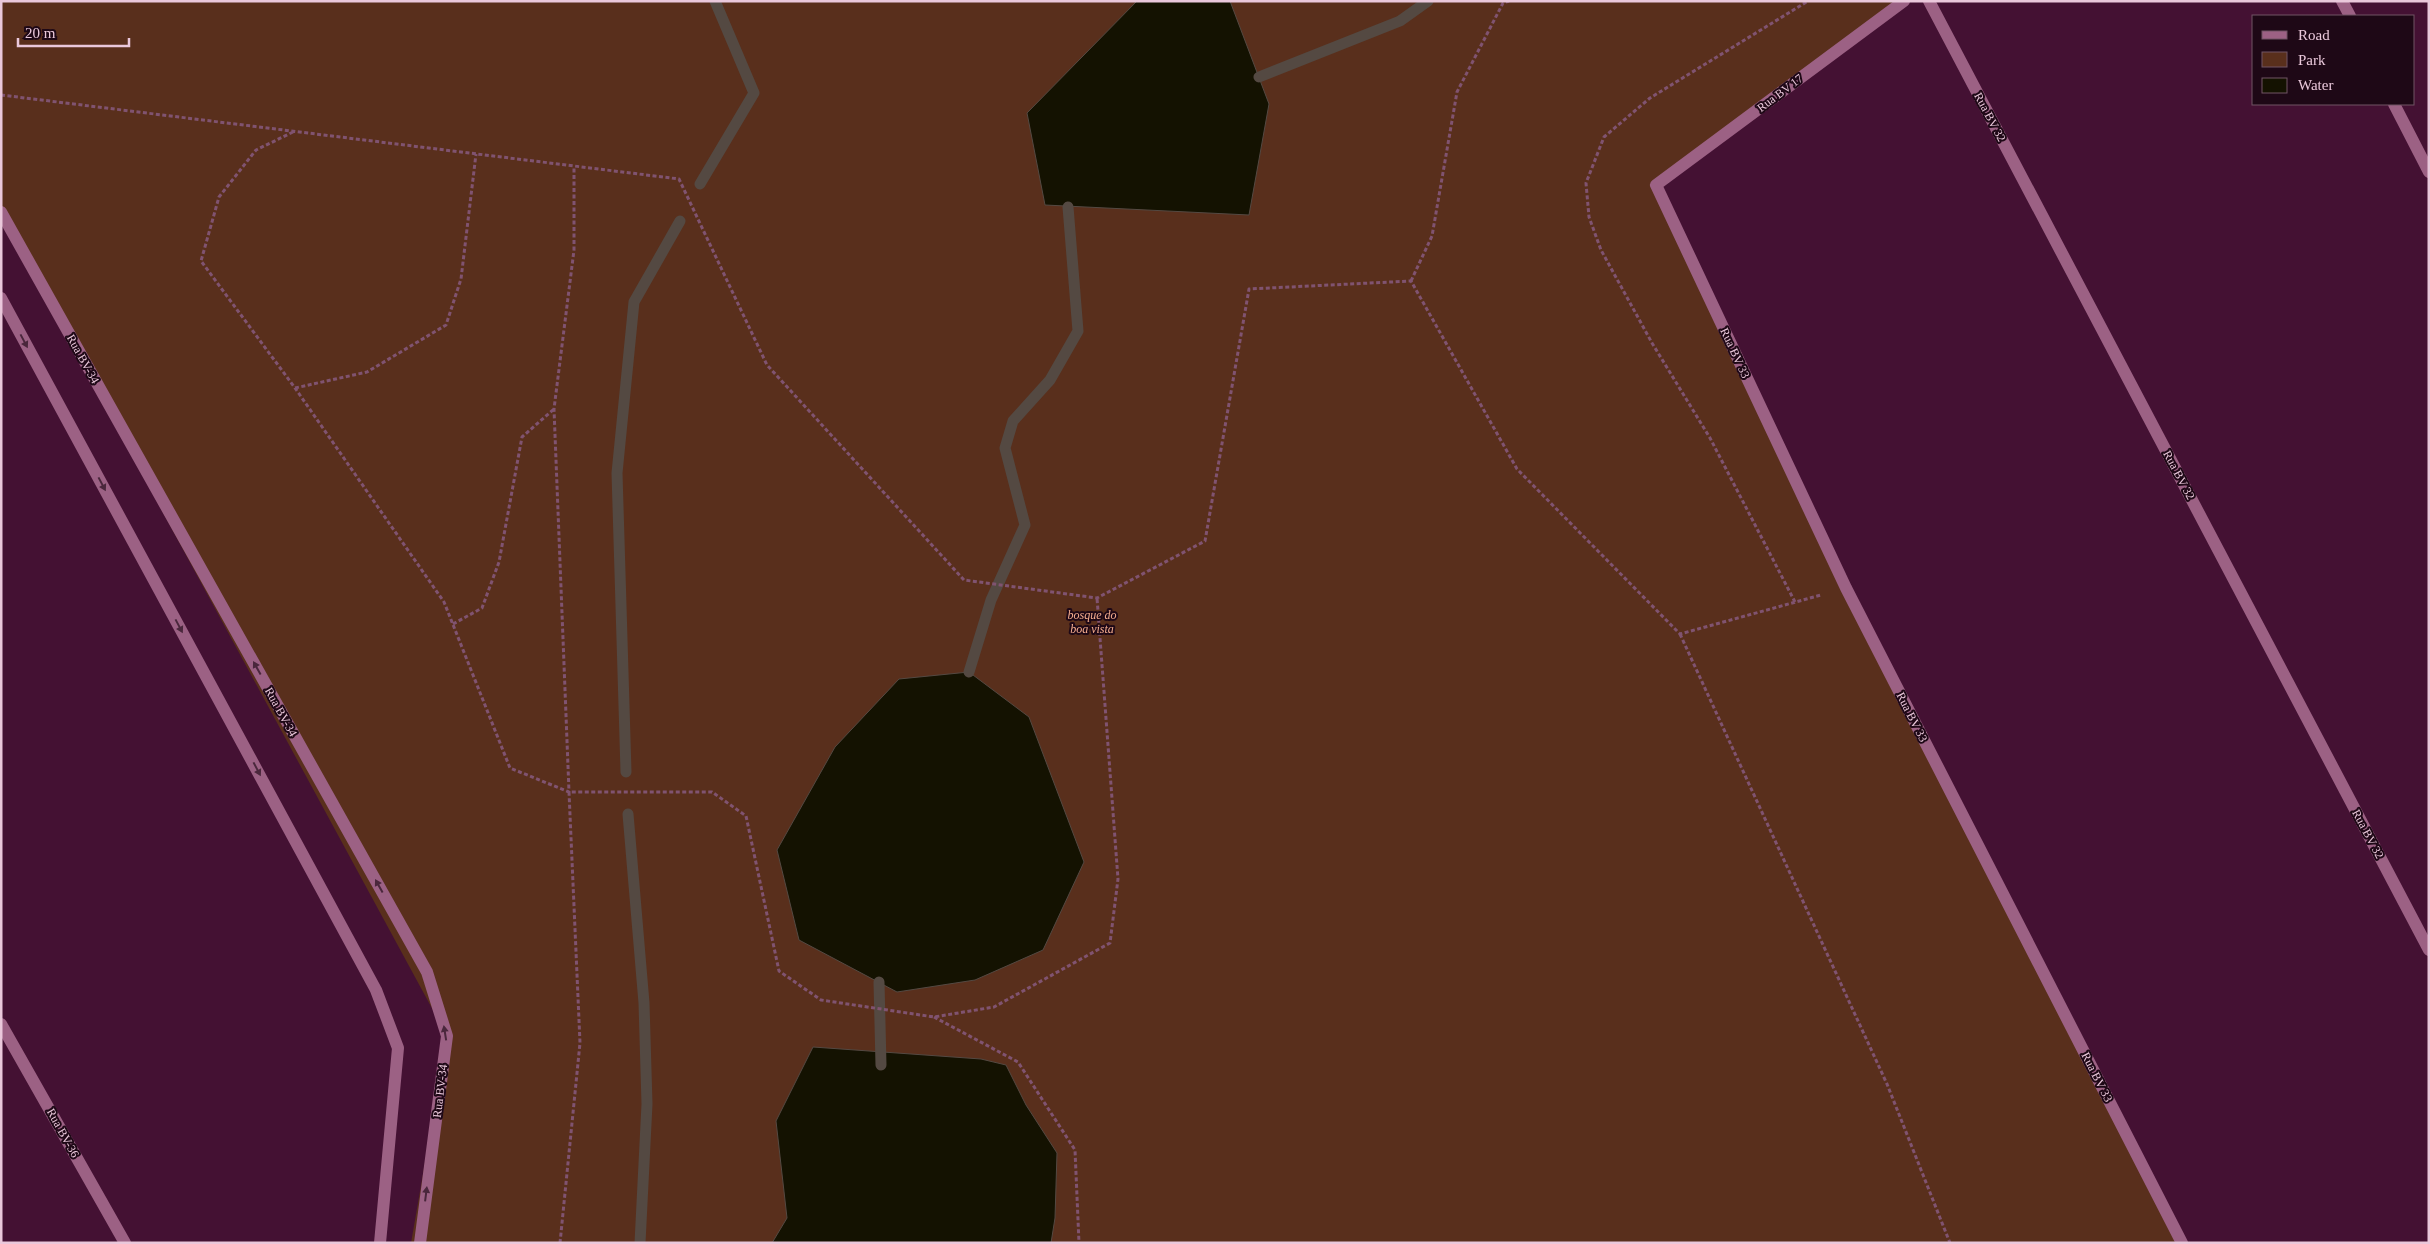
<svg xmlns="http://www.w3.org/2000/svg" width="2430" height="1244" viewBox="0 0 2430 1244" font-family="'Times New Roman',serif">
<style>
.green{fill:#592f1c}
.water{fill:#141201;stroke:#544942}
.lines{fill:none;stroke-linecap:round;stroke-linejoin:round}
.stream{stroke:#544942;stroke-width:11}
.path{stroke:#805370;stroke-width:3;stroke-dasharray:4 2.5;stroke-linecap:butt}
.street{stroke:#9c6184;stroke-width:12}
.oneway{fill:#4a273c}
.labels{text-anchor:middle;stroke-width:4;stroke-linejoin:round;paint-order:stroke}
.street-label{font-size:12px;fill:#eac8db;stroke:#1e0816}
.park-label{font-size:12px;font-style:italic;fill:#f6ae8f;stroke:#1e0816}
</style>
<rect width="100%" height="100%" fill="#413"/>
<path class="green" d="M1,1H1904L1656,185L1846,588L2182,1243H411L447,1036L1,214Z"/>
<path class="water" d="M1137,1H1230L1269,104L1249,215L1045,205L1027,113Z
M969,672L1029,717L1084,862L1043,950L975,980L897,992L799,940L777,850L835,747L899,679Z
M813,1047L981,1059L1006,1065L1026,1105L1057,1153L1055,1218L1051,1243H772L787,1218L776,1121Z"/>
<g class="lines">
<path class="stream" d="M1259,77L1400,21L1428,1
M700,184L754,93L715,1
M969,672L991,600L1025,525L1005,448L1013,421L1050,380L1078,331L1068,207
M626,772L617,473L634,302L680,221
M628,814L644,1003L647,1104L640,1243
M879,982L881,1065"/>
<path class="path" d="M1,95L679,179L767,365L964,580L1097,598L1205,541L1249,289L1411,281L1517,469L1680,634L1821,595
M293,132L256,150L219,197L201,261L295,388L444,602L510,768L569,792L554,409L574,250V166
M1411,281L1432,236L1457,92L1503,3L1509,1
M295,388L367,372L446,325L461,279L476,154
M1795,602L1710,438L1652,343L1601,250L1589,217L1586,183L1604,137L1650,98L1808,1
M453,624L482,608L499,562L522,437L554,409
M1680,634L1887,1084L1950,1243
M934,1017L1018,1062L1075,1150L1079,1243
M560,1243L580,1043L569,792H712L746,816L779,971L821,1000L934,1017L994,1007L1110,943L1118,879L1097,598"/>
<path class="street" d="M1904,1L1656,185L1846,588L2182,1243
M1929,1L2429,950
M2342,1L2350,16
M2394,104L2429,172
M1,212L427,972L447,1036L420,1243
M1,298L376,990L398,1048L380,1243
M1,1024L125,1243"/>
</g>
<defs><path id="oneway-solid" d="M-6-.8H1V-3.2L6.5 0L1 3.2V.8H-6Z" transform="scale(1.25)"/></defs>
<g class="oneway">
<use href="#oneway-solid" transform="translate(24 341) rotate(62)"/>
<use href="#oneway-solid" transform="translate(102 484) rotate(62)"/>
<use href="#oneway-solid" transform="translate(179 626) rotate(62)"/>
<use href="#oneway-solid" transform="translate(257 668) rotate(-119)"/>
<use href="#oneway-solid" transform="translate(257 769) rotate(62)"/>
<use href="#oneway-solid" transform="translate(379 886) rotate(-119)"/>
<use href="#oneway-solid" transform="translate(445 1033) rotate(-99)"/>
<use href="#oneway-solid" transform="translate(426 1194) rotate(-83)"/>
</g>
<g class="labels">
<g class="street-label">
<text transform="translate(1780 93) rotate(-37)" y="4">Rua BV 17</text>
<text transform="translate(1990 117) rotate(62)" y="4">Rua BV 32</text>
<text transform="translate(1735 353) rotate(65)" y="4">Rua BV 33</text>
<text transform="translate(83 359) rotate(61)" y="4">Rua BV-34</text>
<text transform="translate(2179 475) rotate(62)" y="4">Rua BV 32</text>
<text transform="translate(281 712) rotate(61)" y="4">Rua BV-34</text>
<text transform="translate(1912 717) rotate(63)" y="4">Rua BV 33</text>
<text transform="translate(2368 834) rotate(62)" y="4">Rua BV 32</text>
<text transform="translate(2097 1077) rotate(63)" y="4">Rua BV 33</text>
<text transform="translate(440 1091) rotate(-83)" y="4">Rua BV-34</text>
<text transform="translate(63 1133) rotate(61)" y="4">Rua BV-36</text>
</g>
<g class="park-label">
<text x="1092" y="619">bosque do<tspan x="1092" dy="14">boa vista</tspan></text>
</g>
</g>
<rect width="2430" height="1244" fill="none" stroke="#eac8db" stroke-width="5"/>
<rect x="2252" y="15" width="162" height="90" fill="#1e0816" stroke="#705565"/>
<rect x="2262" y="31" width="25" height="8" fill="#9c6184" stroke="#705565"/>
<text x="2298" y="40" font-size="15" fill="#eac8db">Road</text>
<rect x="2262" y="52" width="25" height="15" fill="#592f1c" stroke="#705565"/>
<text x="2298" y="65" font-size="15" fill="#eac8db">Park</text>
<rect x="2262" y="78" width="25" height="15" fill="#141201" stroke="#705565"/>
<text x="2298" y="90" font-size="15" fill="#eac8db">Water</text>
<path d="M18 38v8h111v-8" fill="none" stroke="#eac8db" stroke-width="2.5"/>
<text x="25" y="38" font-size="15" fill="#eac8db" stroke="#1e0816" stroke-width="4" paint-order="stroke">20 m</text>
</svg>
